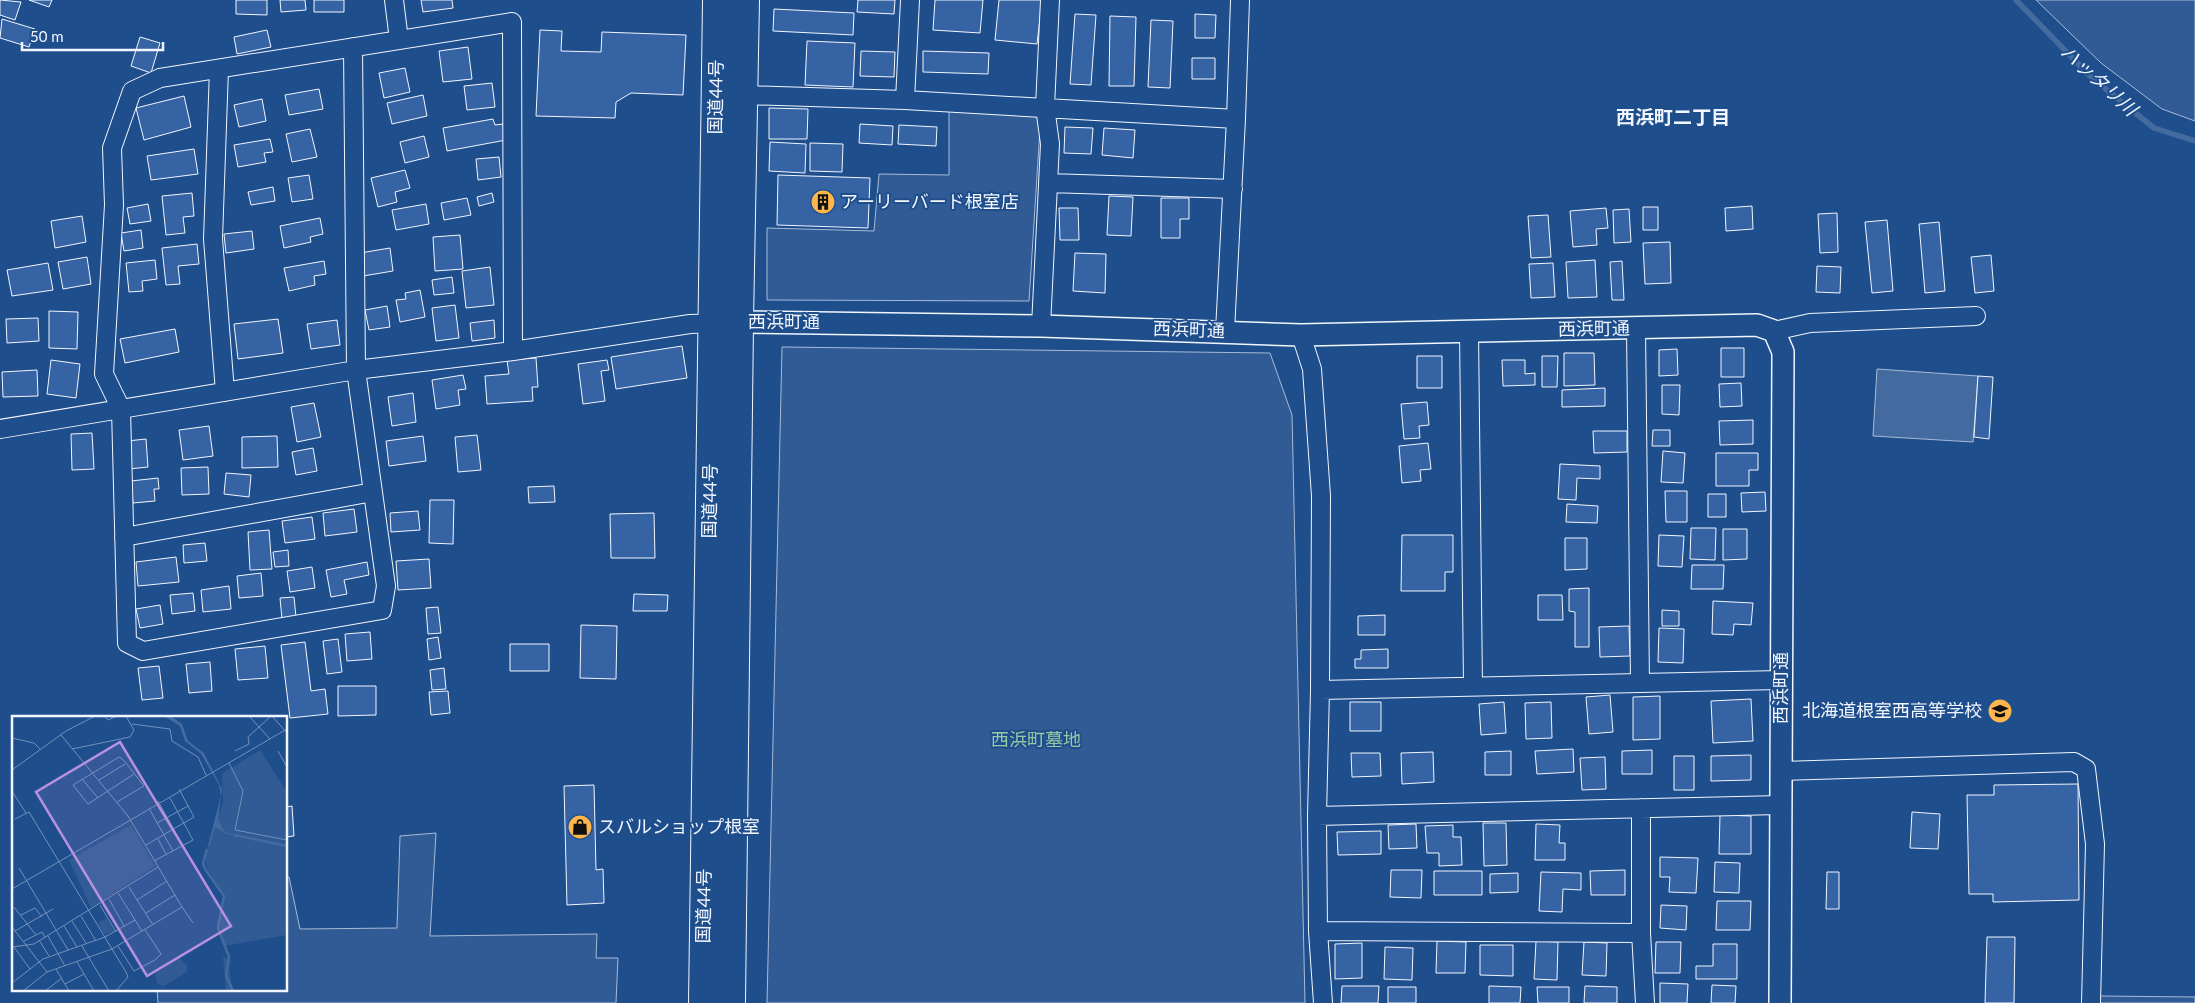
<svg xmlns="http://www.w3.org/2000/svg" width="2195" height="1003" viewBox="0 0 2195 1003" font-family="Lato,'Noto Sans JP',sans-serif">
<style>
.built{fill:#305b95;stroke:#a8bbd7}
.water{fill:#446ba0;stroke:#a8bbd7}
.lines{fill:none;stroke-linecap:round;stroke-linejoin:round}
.stream{stroke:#446ba0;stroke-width:5.5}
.building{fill:#3563a3;stroke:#f2f6ff}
.minor-casing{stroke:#f2f6ff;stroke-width:20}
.tertiary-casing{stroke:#f2f6ff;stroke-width:24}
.trunk-casing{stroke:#f2f6ff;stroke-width:30}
.minor{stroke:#1f4e8c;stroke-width:18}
.tertiary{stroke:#1f4e8c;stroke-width:21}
.trunk{stroke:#1f4e8c;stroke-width:28}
.labels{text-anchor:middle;stroke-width:4;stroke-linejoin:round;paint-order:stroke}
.street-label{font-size:18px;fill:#f2f6ff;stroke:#1f4e8c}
.poi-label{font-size:18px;fill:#f2f6ff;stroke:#1f4e8c;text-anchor:start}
.park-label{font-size:18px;fill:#97c8a6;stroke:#1f4e8c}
.water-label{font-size:19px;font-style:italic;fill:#f2f6ff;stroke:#1f4e8c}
.neighbourhood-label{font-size:19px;font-weight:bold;fill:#f2f6ff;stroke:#1f4e8c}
.inset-river{fill:none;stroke:#446ba0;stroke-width:2.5}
.inset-road{fill:none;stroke:#7391ba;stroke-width:1}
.view{fill:#b691df;fill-opacity:0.15;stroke:#b691df;stroke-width:2.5}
.inset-edge{fill:none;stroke:#f2f6ff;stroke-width:2.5}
</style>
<rect width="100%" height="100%" fill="#1f4e8c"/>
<path class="built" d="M2036,0H2195V121L2162,109L2101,63Z
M949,110L1041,113L1029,301L767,300V228L874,231L879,174L949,175Z
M782,347L1270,353L1292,415L1305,1003H767Z
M436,833L430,936L597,934L596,958H618L616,1003H158L157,989H286V877H289L300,929L397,928L400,836Z
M2100,996L2195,997V1003H2099Z"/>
<path class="water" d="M1877,369L1978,376L1973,442L1873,436Z"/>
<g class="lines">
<path class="stream" d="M2016,0L2091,77L2154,128L2195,141"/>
</g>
<path class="building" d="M0,0L21,2L15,20L0,15Z
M29,0H52L49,7Z
M236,0H267V15L236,14Z
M280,0H305L306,10L281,12Z
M314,0H344V12H314Z
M421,0H452L453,8L423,12Z
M858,0H895L894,14L857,12Z
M935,0H983L980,33L933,30Z
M999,0H1042L1037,44L995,40Z
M774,9L854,13L853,35L773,31Z
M1075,14L1096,15L1091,85L1070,84Z
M1195,14L1216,15L1215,38H1195Z
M1110,16L1136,17L1134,86H1109Z
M2,19L35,29L29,47L0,38Z
M1151,20L1173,21L1170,88L1148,87Z
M267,30L271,47L237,54L234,37Z
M540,30L562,31L561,51L601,52L602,32L686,35L683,95L631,93L616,102L615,118L536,116Z
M140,37L160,43L151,73L131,66Z
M807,41L855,43L853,87L805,85Z
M468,47L472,79L443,82L439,51Z
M861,51L895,52L894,77L860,76Z
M923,51L989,53L988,74L923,72Z
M1192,58H1215V79H1192Z
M405,68L410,92L384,98L379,73Z
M492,83L495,107L467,110L464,86Z
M319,89L323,109L289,115L285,95Z
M423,95L427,116L392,124L387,103Z
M184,96L191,127L144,140L136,108Z
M262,99L266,121L239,127L234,105Z
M769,108L808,109L807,139H769Z
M493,119L495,125L503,124L506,140L447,151L443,128Z
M860,124L893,126L892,145L859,143Z
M899,125L937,127L936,146L898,144Z
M1065,127L1093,128L1091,154L1064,153Z
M1104,128L1135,130L1133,158L1102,155Z
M310,129L317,157L292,162L286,134Z
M424,136L429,157L405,163L400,142Z
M270,139L273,152L264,153L266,162L238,167L234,145Z
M770,142L806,144L805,173L769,171Z
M810,143L843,144L842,172L810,171Z
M194,149L198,174L151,180L147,156Z
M499,157L501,177L478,180L476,159Z
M405,170L410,188L395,192L397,202L378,207L371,178Z
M309,175L313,199L292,202L288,178Z
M778,175L870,178L868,228L777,225Z
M273,187L275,201L251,205L248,192Z
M192,193L194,216L183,217L185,233L166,235L162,196Z
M492,193L494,202L479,206L477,197Z
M1109,196L1133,197L1131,236L1107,235Z
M467,198L471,215L444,220L441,203Z
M1161,198H1189V219H1180V238H1161Z
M148,204L151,221L130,224L127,208Z
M426,204L429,224L396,230L392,210Z
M1752,206L1753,229L1726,231L1725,208Z
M1643,207H1658V230H1643Z
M1059,208H1078L1079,240H1060Z
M1606,208L1608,228L1596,229L1597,245L1573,247L1570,211Z
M1629,209L1631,242L1614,243L1613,210Z
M1837,213L1838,252L1820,253L1818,214Z
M1548,215L1551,257L1531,258L1528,216Z
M82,216L86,242L55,248L51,221Z
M320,218L323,234L310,237L311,242L284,248L280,226Z
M1887,220L1893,291L1872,293L1865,222Z
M1939,222L1945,291L1925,293L1919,224Z
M141,230L143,248L124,251L121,233Z
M252,231L254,249L226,253L224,234Z
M460,235L463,269L435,271L433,237Z
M1670,242L1671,283L1645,284L1643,243Z
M197,244L199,264L178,266L180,284L166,285L162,248Z
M390,248L393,271L363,276L360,253Z
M1075,253L1106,254L1105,293L1073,291Z
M1991,255L1994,291L1975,293L1971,257Z
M87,257L91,284L63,289L58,262Z
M155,260L157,279L142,281L143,291L129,292L126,263Z
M1595,260L1597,297L1568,298L1566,262Z
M324,261L326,274L314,276L315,285L289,291L284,268Z
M1622,261L1624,300H1612L1610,262Z
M48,263L53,290L12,296L7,270Z
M1553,263L1555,297L1531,298L1529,264Z
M1817,266L1841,267L1840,293L1816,292Z
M490,267L494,305L466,308L462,271Z
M452,277L454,293L434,295L432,280Z
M420,290L425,317L400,322L396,300L406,299L405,293Z
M455,305L459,338L436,341L432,308Z
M387,306L390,327L369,330L365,310Z
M49,311L78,312L77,349L49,348Z
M38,318L39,341L7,343L6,319Z
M278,319L283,353L238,359L234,324Z
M337,320L340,345L311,349L307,324Z
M494,320L495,338L472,341L470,323Z
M175,329L179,352L125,363L120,339Z
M682,346L687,378L616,389L611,357Z
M1721,348H1744V377H1721Z
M1677,349L1678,375L1659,376V350Z
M1564,353H1594L1595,385L1564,386Z
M1417,356H1442V388H1417Z
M1542,356H1558L1557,387H1542Z
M536,358L538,387H532L533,401L487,404L485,376L509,374L507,360Z
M51,360L80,364L76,398L47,394Z
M607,360L609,370L601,371L605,401L583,404L578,364Z
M1502,360H1525V374L1535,373V385L1503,386Z
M37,370L38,396L3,397L2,372Z
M463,375L466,389L458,390L460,405L436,409L432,380Z
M1978,376L1993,377L1989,439L1974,437Z
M1741,383L1742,406L1720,407L1719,384Z
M1662,385H1680L1679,415L1662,414Z
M1605,388V406L1562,407V390Z
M413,393L416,422L392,426L388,397Z
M1427,402L1429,425L1419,426L1420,438L1404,439L1401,404Z
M314,403L321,437L297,442L291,407Z
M1753,420V444L1720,445L1719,421Z
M209,426L213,456L183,460L179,430Z
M1653,430H1670V446H1652Z
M1593,431H1627V452L1594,453Z
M92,433L94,469L72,470L71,434Z
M477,435L481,470L458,472L455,437Z
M277,436L278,467L242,468V437Z
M423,436L426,461L389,466L386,441Z
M146,439L148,467L129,469L127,441Z
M1428,443L1431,469L1420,470L1421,481L1402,483L1399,446Z
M313,448L317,471L296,475L292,452Z
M1663,451L1685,453L1683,483L1661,482Z
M1716,453H1758V470H1749V486H1716Z
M1560,464L1600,466V479L1577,478L1576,500L1558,499Z
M208,467L209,494L182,495L181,468Z
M226,473L251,475L249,497L224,494Z
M158,478L159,489H154L155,501L133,503L131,481Z
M554,486L555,502L529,503L528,487Z
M1665,491H1687V522H1666Z
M1765,492L1766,511L1742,512L1741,493Z
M1708,494H1726V517H1708Z
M430,500H454L453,544L429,543Z
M1567,504L1598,506L1597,523L1566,522Z
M354,509L357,532L325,536L323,513Z
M418,511L420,530L391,532L390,513Z
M654,513L655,558H611L610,514Z
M312,517L315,539L285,543L282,521Z
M1691,528H1716L1715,560L1690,559Z
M1723,529H1747V559L1723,560Z
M269,530L272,569L250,570L248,532Z
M1402,535H1453V572H1445V591H1401Z
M1659,535L1684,536L1682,567L1658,566Z
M1565,538H1587V569L1565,570Z
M205,543L207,561L184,563L183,545Z
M288,550L289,566L275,567L273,552Z
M176,557L179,582L138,586L136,562Z
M429,559L431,588L398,590L396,561Z
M367,562L369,575L344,580L347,594L331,597L326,570Z
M1692,565H1724L1723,589H1691Z
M312,567L315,588L290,592L287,571Z
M261,573L263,596L239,598L237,576Z
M229,586L231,609L203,612L201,590Z
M1589,588V647H1575V612L1569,611V589Z
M193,593L195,611L172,614L170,595Z
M634,594L668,595L667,611H633Z
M1538,595H1562L1563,620H1538Z
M294,597L296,617L282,619L280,598Z
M1713,601L1753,603L1751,625L1734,624L1733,635L1712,634Z
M160,605L163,624L140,628L136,609Z
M438,607L441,633L428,634L426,608Z
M1662,610L1679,611V626H1662Z
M1385,615V635H1358V616Z
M581,625L617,626L616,679L580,678Z
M1629,626L1630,656L1600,657L1599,627Z
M1659,628L1684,629L1683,663L1658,662Z
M370,632L372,659L347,661L345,634Z
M438,637L441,658L429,660L427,639Z
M338,639L342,672L327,674L323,641Z
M305,642L311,691L325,689L328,714L290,718L281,645Z
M510,644H549V671H510Z
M265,646L268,678L238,680L235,649Z
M1388,649V668H1355V659H1361V650Z
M210,662L212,691L189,693L186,664Z
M159,666L163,698L142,700L138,668Z
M444,668L446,689L432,690L430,670Z
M338,686H376V715L338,716Z
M448,691L450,713L431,715L429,692Z
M1610,695L1613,732L1589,734L1586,697Z
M1660,696V739L1633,740V697Z
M1751,699L1753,741L1713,743L1711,701Z
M1350,702H1381V731H1350Z
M1504,702L1506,733L1481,735L1479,704Z
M1551,702L1552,738L1526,739L1525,703Z
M1573,749L1574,772L1537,774L1535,751Z
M1652,750V774H1622V751Z
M1511,751V775H1485V752Z
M1433,752L1434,782L1402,784L1401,753Z
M1351,753H1380L1381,776L1352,777Z
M1751,755V780L1711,781V756Z
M1674,756H1694V790H1674Z
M1605,757L1606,789L1582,790L1580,758Z
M2078,784L2079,900L1993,902V894H1969L1967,795H1994V785Z
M594,785L596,870L603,869L604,903L567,905L564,786Z
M292,806L294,836L286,837V807Z
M1912,812L1940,814L1938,849L1910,848Z
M1720,815L1751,816V854H1719Z
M1483,823H1506L1507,865L1484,866Z
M1416,824L1417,848L1389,849L1388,825Z
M1536,824L1560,825L1559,843H1565V860H1535Z
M1453,825V837H1461L1462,865L1439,866V853H1427L1425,826Z
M1381,831V854L1338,855L1337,832Z
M1660,857L1698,858L1696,893L1669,892L1670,877H1660Z
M1715,862L1740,863L1739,893L1714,892Z
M1391,870H1422L1421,898L1390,897Z
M1625,870V895H1591L1590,871Z
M1434,871H1482V895H1434Z
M1541,872L1581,873V890L1563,889L1562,912L1539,911Z
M1827,872H1839V909H1826Z
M1518,873V892L1490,893V874Z
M1717,901H1751L1750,930H1716Z
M1661,905L1687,906L1686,930L1660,928Z
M1987,937H2015L2014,1003H1985Z
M1437,941L1466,942L1465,973H1436Z
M1536,941L1558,942L1557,980L1534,979Z
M1584,942L1607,943L1606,976L1582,975Z
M1656,942H1681L1680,973H1655Z
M1362,943V978L1335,979V944Z
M1713,944H1737V979H1696V966H1713Z
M1480,945H1513V976L1480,975Z
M1385,947L1413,948L1412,980L1384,979Z
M1660,983L1688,984L1687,1003H1660Z
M1712,985L1736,986L1735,1003H1711Z
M1342,986H1379L1378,1003H1341Z
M1489,986L1521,987L1520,1003H1489Z
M1585,986L1617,987V1003H1584Z
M1388,987H1416V1003H1388Z
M1537,987H1569V1003H1538Z"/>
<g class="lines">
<defs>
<path id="minor" d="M394,0L399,40
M353,47L356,370L386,586L382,610L143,651L127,643L121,409L104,374L114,205L112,148L132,91L160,78L512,22L513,351
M219,69L213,239L225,392
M743,95L905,100L1236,119
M905,100L910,0
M1049,183L1233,189
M1041,326L1050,144L1045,107L1050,0
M1636,328L1640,682
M1225,331L1236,119L1240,0
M1469,331L1473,686
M1774,331L1810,323L1976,316
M1301,335L1312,369L1321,496L1320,690L1317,816L1318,931L1323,1003
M0,429L356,370L513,351L690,324L722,323
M124,537L373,492
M1320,690L1781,680
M1781,771L2074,762L2086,769L2095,844L2091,1003
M1641,808V933L1645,1003
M1317,816L1781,805
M1318,931L1641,933"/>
<path id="tertiary" d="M739,322L1041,326L1301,335L1757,325L1774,331L1783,352L1780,1003"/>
<path id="trunk" d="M703,1003L717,0
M731,1003L739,322L745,0"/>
</defs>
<use href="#minor" class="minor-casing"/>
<use href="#tertiary" class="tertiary-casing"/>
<use href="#trunk" class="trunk-casing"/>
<use href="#minor" class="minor"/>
<use href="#tertiary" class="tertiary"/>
<use href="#trunk" class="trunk"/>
</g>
<defs>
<symbol id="building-disc" viewBox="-11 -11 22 22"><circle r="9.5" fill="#ffb74d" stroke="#1f4e8c"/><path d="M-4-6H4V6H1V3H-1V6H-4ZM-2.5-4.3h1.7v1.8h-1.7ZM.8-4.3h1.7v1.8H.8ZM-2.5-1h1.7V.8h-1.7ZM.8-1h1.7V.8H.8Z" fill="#111"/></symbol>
<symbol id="school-disc" viewBox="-11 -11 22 22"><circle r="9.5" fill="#ffb74d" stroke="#1f4e8c"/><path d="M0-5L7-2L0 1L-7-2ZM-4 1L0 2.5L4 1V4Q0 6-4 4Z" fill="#111"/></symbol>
<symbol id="shop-disc" viewBox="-11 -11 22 22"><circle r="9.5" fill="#ffb74d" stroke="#1f4e8c"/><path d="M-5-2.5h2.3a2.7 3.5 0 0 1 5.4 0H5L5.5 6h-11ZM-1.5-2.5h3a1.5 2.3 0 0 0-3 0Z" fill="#111"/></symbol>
</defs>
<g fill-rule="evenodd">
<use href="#building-disc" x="809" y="188" width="28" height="28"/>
<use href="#school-disc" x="1986" y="697" width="28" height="28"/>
<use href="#shop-disc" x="566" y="813" width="28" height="28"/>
</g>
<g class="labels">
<g class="street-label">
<text transform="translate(716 97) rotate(-89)" y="6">国道44号</text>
<text x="784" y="328">西浜町通</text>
<text transform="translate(1594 329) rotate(-1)" y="6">西浜町通</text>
<text transform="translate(1189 330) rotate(2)" y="6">西浜町通</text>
<text transform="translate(710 501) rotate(-89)" y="6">国道44号</text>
<text transform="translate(1781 688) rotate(-90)" y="6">西浜町通</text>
<text transform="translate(704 906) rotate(-89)" y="6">国道44号</text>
</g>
<g class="poi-label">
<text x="840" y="208">アーリーバード根室店</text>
<text x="1982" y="717" text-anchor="end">北海道根室西高等学校</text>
<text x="598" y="833">スバルショップ根室</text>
</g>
<g class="park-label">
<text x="1036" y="746">西浜町墓地</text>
</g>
<g class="water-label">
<text transform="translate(2099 80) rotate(42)" y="7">ハッタリ川</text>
</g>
<g class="neighbourhood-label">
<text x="1673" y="124">西浜町二丁目</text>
</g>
</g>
<g transform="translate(12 716)">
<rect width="275" height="275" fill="#1f4e8c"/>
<path d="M248,34L275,76V219L212,230L208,212L212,179L195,152L193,142L211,86L210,58ZM119,109L143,150L79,192L57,144ZM94,202L102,215L93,219L86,207ZM211,241L219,245L217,252L221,275H214ZM167,242L175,249V256L152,270L145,268L143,257Z" fill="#305b95"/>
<path d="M152,0H159L170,8L176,25L192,37L210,73L206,104L213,116L226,120L215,118L203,111L198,128L195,133L209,80L207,69L189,38L173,25L168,10Z" fill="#446ba0"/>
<path class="inset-river" d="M222,119L275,130M195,133L191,147L193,153L212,180L206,212L217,241L214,260L221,275"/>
<path class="inset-road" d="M92,0L96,4L105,0M237,0L258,23M260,0L275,17M120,8L158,13L160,25L186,41L194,59M0,22L22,27L28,33M60,33L118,21L122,14L114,0M223,35L237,28L236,21L259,0M266,35L275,51M217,47L231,75L223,114L275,124M0,54L54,15L83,0M70,63L86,82M87,64L113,48M0,75L14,97M146,85L171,130M105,86L132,70L114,47L110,43L107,41L61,69L76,88L122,58M138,94L161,135M3,103L17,96L114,256L116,261L104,275M145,107L176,90M146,123L154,138M134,129L182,101L167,73M142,145L181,124L158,82M7,152L56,234M117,171L141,209M0,173L275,13M106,177L130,215M97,183L112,210M125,184L155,165M88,189L104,216M2,191L24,219M170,191L181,207M134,197L163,179M9,199L23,192L30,201M69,200L84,225M60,205L74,227M52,210L65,231M0,211L35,256M3,215L41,193M36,220L53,250M27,224L37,240M12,225L30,216L33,221M70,230L97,275M106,230L122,255L143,244L149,238L133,214M0,231L22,228L146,151M2,231L18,253M65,246L82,275M44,253L57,275M0,267L31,243L93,221L123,204M53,268L72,258M11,275L35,256L100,233L170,191L116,100L49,19M33,275L50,262"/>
<path class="view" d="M108,26L219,210L135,260L24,76Z"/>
<rect width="275" height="275" class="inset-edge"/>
</g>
<path d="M22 42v8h141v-8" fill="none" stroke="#f2f6ff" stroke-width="2.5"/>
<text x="30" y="42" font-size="15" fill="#f2f6ff" stroke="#1f4e8c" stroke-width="4" paint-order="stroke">50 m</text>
</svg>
